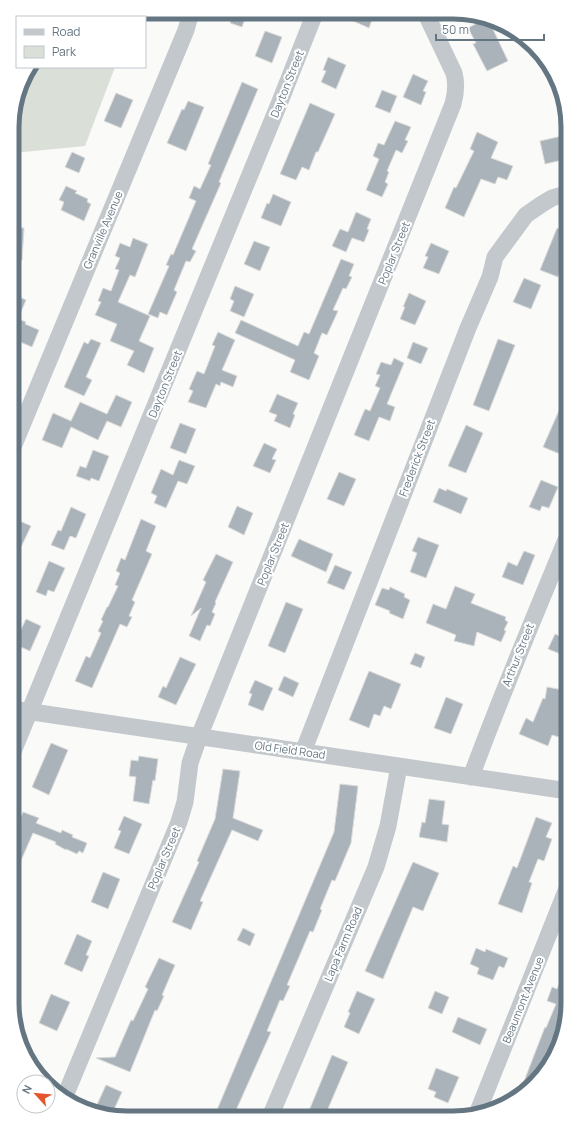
<svg xmlns="http://www.w3.org/2000/svg" width="580" height="1130" viewBox="0 0 580 1130" font-family="Manrope,sans-serif">
<style>
.green{fill:#dadfd7}
.building{fill:#aab3b9;stroke:#dcdcda}
.lines{fill:none;stroke-linecap:round;stroke-linejoin:round}
.minor{stroke:#c3c8cc;stroke-width:17}
.labels{text-anchor:middle;stroke-width:4;stroke-linejoin:round;paint-order:stroke}
.street-label{font-size:11px;fill:#657683;stroke:#fff}
.rim{fill:none;stroke:#657683;stroke-width:5}
</style>
<rect width="100%" height="100%" fill="#fafaf8"/>
<path class="green" d="M31,67H115L85,146L13,153V113L24,76Z"/>
<path class="building" d="M234,13H247L242,27L230,23Z
M335,13L368,14H374L369,28Z
M485,19L489,21L508,61L487,71L473,44L476,43L468,28Z
M265,31L282,37L272,63L255,56Z
M328,57L346,65L336,89L321,82L326,71L323,70Z
M413,74L428,81L423,91L426,92L421,105L403,97Z
M242,82L258,89L219,182L221,183L192,249L196,251L190,262L186,261L174,290L177,292L167,315L160,312L158,318L148,314L169,266L166,265L171,254L173,255L196,201L189,198L194,186L200,189L211,165L208,164Z
M382,90L397,96L390,113L375,107Z
M116,93L133,100L121,128L104,121Z
M188,101L204,107L186,151L167,143L182,109L184,110Z
M310,103L335,114L318,152H316L309,170L302,167L296,180L280,174Z
M395,121L411,127L405,140L408,141L402,153L396,150L387,171L389,172L385,182L388,184L382,197L366,190L379,159L373,156L378,143L384,145Z
M477,132L498,142L491,158L513,166L507,180L498,177L495,184L481,179L464,217L445,208L454,187L456,188L474,151L470,149Z
M562,136L567,159L545,164L540,141Z
M72,152L85,158L79,173L65,167Z
M66,186L77,191L75,193L88,199L87,202L91,204L84,221L61,210L64,202L59,200Z
M273,194L291,202L281,226L261,218L267,203L269,204Z
M356,212L371,219L367,229L369,230L364,242L352,238L346,252L332,246L340,229L348,232Z
M13,227L24,228L22,260H13Z
M557,228L568,233V253L558,277L540,270Z
M133,238L148,244L135,277L130,275L118,302L150,316L139,341L154,348L144,373L127,365L134,351L110,341L117,324L95,315L101,302L98,301L103,288L111,291L119,270L115,269L120,258L115,256L120,243L130,247Z
M254,241L270,247L260,271L244,264Z
M431,243L449,251L439,274L423,268L428,257L425,256Z
M341,259L354,264L349,276L352,277L346,289L343,288L333,310L338,311L327,335L322,333L314,353L319,356L309,380L290,372L295,360L235,333L241,320L298,346L304,332L309,334Z
M524,278L541,285L531,309L513,302Z
M235,286L254,294L244,317L230,311L234,301L230,299Z
M409,293L426,301L415,325L400,319L405,307H403Z
M13,294L26,300L18,319L26,322L25,324L39,330L32,347L18,341L13,352Z
M218,332L235,340L222,370L237,376L233,387L221,382L220,386L216,384L206,408L188,402L193,391L189,389L197,371L204,374L215,346L212,345Z
M91,339L101,343L86,377L92,380L84,396L64,387L84,342L88,344Z
M498,339L515,345L489,411L473,405Z
M413,342L428,348L421,364L407,358Z
M394,358L404,363L387,404L395,407L390,421L379,417L369,441L354,435L365,409L370,411L380,388L375,386L380,375L376,374L381,362L391,365Z
M568,390V435L560,454L543,447Z
M277,394L298,403L293,414L295,415L290,428L274,421L277,415L269,412Z
M116,395L132,402L121,427L107,421L98,440L71,427L62,448L42,440L53,413L71,421L80,402L107,414Z
M180,423L196,429L186,454L170,448Z
M466,425L483,433L466,473L448,466Z
M264,443L277,449L272,459L276,460L270,473L253,466Z
M93,450L109,456L99,481L91,478L90,481L76,476L80,466L86,468Z
M179,460L195,466L187,484L178,481L166,508L154,503L157,496L151,493L161,469L173,475Z
M339,472L356,479L344,506L327,499Z
M541,480L558,487L549,508L542,506L540,511L529,507Z
M439,488L446,491L447,489L468,498L461,514L433,502Z
M237,506L253,513L244,535L228,527Z
M71,507L86,514L76,538L70,536L64,550L51,545L58,530L61,531Z
M13,518L31,526L12,566L13,521Z
M141,519L156,526L146,551L152,554L132,600L135,602L129,616L132,617L127,627L120,624L92,688L75,681L86,656L90,658L101,633L98,631L103,621L101,620L107,607H108L118,586L115,585L120,573L116,571L121,558L125,560Z
M418,537L439,545L426,578L410,572L417,553L412,551Z
M299,539L333,554L326,572L291,556Z
M524,551L535,555L523,585L502,577L508,562L517,566Z
M216,554L233,562L215,602L216,603L212,612L215,614L210,626L207,625L200,641L189,636L201,608L191,616L206,582L203,580Z
M49,561L65,568L54,592L48,590L46,596L36,592Z
M335,565L352,572L344,590L327,583Z
M455,586L475,594L471,603L506,617L505,620L508,622L504,630L506,631L501,642L477,632L474,646L454,641L456,635L426,623L433,604L446,609Z
M390,587L405,594L404,597L410,600L403,619L389,613L390,611L375,605L382,588L389,590Z
M286,602L303,609L285,653L268,646Z
M26,619L41,626L30,651L14,644Z
M555,634L568,640V657L548,649Z
M415,653L425,657L421,668L410,664Z
M180,657L196,664L176,705L158,697L163,686L166,688Z
M369,671L401,684L391,709L384,706L380,716L374,714L369,728L349,720Z
M284,676L299,683L293,697L278,690Z
M255,680L273,688L263,711L248,705L252,694L249,693Z
M547,687L568,691V715L559,737L552,735L548,746L519,734L526,718L533,722L543,698L545,699Z
M446,697L463,704L451,734L434,728Z
M51,743L68,750L49,795L32,787Z
M139,756L158,759L155,781L153,780L149,804L133,801L136,777L129,776L131,760L138,761Z
M223,769L240,771L233,818L263,830L258,841L232,830L200,901L203,902L191,930L172,922L199,862L197,861L215,819Z
M340,784L358,786L351,843L335,881L332,880L320,909L322,910L313,932L310,931L287,985L290,986L283,1001L280,1000L267,1031L271,1032L233,1117H214L334,832Z
M429,799L445,801L442,824L449,825L447,842L419,837L422,822L425,823Z
M23,812L39,818L36,823L61,833L62,830L73,835L72,837L87,843L83,853L79,851L77,854L66,849V850L55,844L56,842L33,833L12,881V827L16,828Z
M124,816L142,824L129,854L114,848L121,831L118,830Z
M536,817L552,823L546,837L552,839L544,861L538,859L529,882L532,883L522,913L498,904L513,866L517,868Z
M413,862L439,873L423,911L413,907L383,979L365,971Z
M103,872L120,879L108,909L91,902Z
M243,928L255,934L250,946L237,940Z
M77,934L92,941L86,955L89,956L82,972L64,964Z
M476,948L485,952L486,949L508,958L504,968L499,966L493,980L477,974L479,968L470,964Z
M159,958L175,965L162,995L164,996L157,1011L155,1010L130,1072L96,1058L115,1057L131,1020L133,1021L148,989L145,987Z
M567,963L568,1010L544,1073L521,1089L545,1027L546,1028L556,1004L547,1001L552,987L557,989Z
M357,991L375,999L359,1034L344,1027L350,1013L348,1012Z
M435,991L449,997L442,1014L428,1008Z
M51,994L70,1002L57,1031L39,1023Z
M458,1017L487,1029L480,1045L452,1032Z
M332,1055L348,1062L324,1118H306Z
M436,1068L459,1077L448,1103L434,1097L436,1092L428,1089Z
M106,1085L122,1092L111,1116L95,1109Z"/>
<g class="lines">
<path class="minor" d="M13,447L186,30L191,12
M12,709L568,791
M303,752L468,328L490,277L495,257L526,215L542,204L552,198L568,193
M12,754L279,104L315,13
M471,777C501,695 535,615 568,535
M65,1096L179,822L185,802L190,763L199,737L453,104C456,93 457,84 454,73L426,14
M477,1114L568,886
M270,1117L376,867L388,826L399,766"/>
</g>
<g class="labels">
<g class="street-label">
<text transform="translate(287 84) rotate(-68)" y="4">Dayton Street</text>
<text transform="translate(103 230) rotate(-67)" y="4">Granville Avenue</text>
<text transform="translate(394 253) rotate(-68)" y="4">Poplar Street</text>
<text transform="translate(165 384) rotate(-68)" y="4">Dayton Street</text>
<text transform="translate(417 458) rotate(-69)" y="4">Frederick Street</text>
<text transform="translate(273 554) rotate(-68)" y="4">Poplar Street</text>
<text transform="translate(518 655) rotate(-68)" y="4">Arthur Street</text>
<text transform="translate(290 750) rotate(8)" y="4">Old Field Road</text>
<text transform="translate(164 858) rotate(-67)" y="4">Poplar Street</text>
<text transform="translate(343 944) rotate(-67)" y="4">Lapa Farm Road</text>
<text transform="translate(523 1000) rotate(-68)" y="4">Beaumont Avenue</text>
</g>
</g>
<path d="M0 0H580V1130H0ZM127 19H453A108 108 0 0 1 561 127V1003A108 108 0 0 1 453 1111H127A108 108 0 0 1 19 1003V127A108 108 0 0 1 127 19Z" fill="#fff" fill-rule="evenodd"/>
<path class="rim" d="M127 19H453A108 108 0 0 1 561 127V1003A108 108 0 0 1 453 1111H127A108 108 0 0 1 19 1003V127A108 108 0 0 1 127 19Z"/>
<rect x="16" y="16" width="130" height="52" fill="#ffffff" stroke="#c1c8cd"/>
<rect x="24" y="29" width="20" height="6" fill="#c3c8cc" stroke="#c1c8cd"/>
<text x="52" y="36" font-size="12" fill="#657683">Road</text>
<rect x="24" y="46" width="20" height="12" fill="#dadfd7" stroke="#c1c8cd"/>
<text x="52" y="56" font-size="12" fill="#657683">Park</text>
<g transform="translate(36 1094) rotate(297)"><circle r="19" fill="#ffffff" stroke="#c1c8cd"/>
<path d="M0-3L7 15L0 10L-7 15Z" fill="#e4572e"/>
<text y="-6" font-size="11" font-weight="bold" text-anchor="middle" fill="#657683">N</text>
</g>
<path d="M436 34v6h108v-6" fill="none" stroke="#657683" stroke-width="2"/>
<text x="442" y="34" font-size="12" fill="#657683" stroke="#ffffff" stroke-width="3" paint-order="stroke">50 m</text>
</svg>
